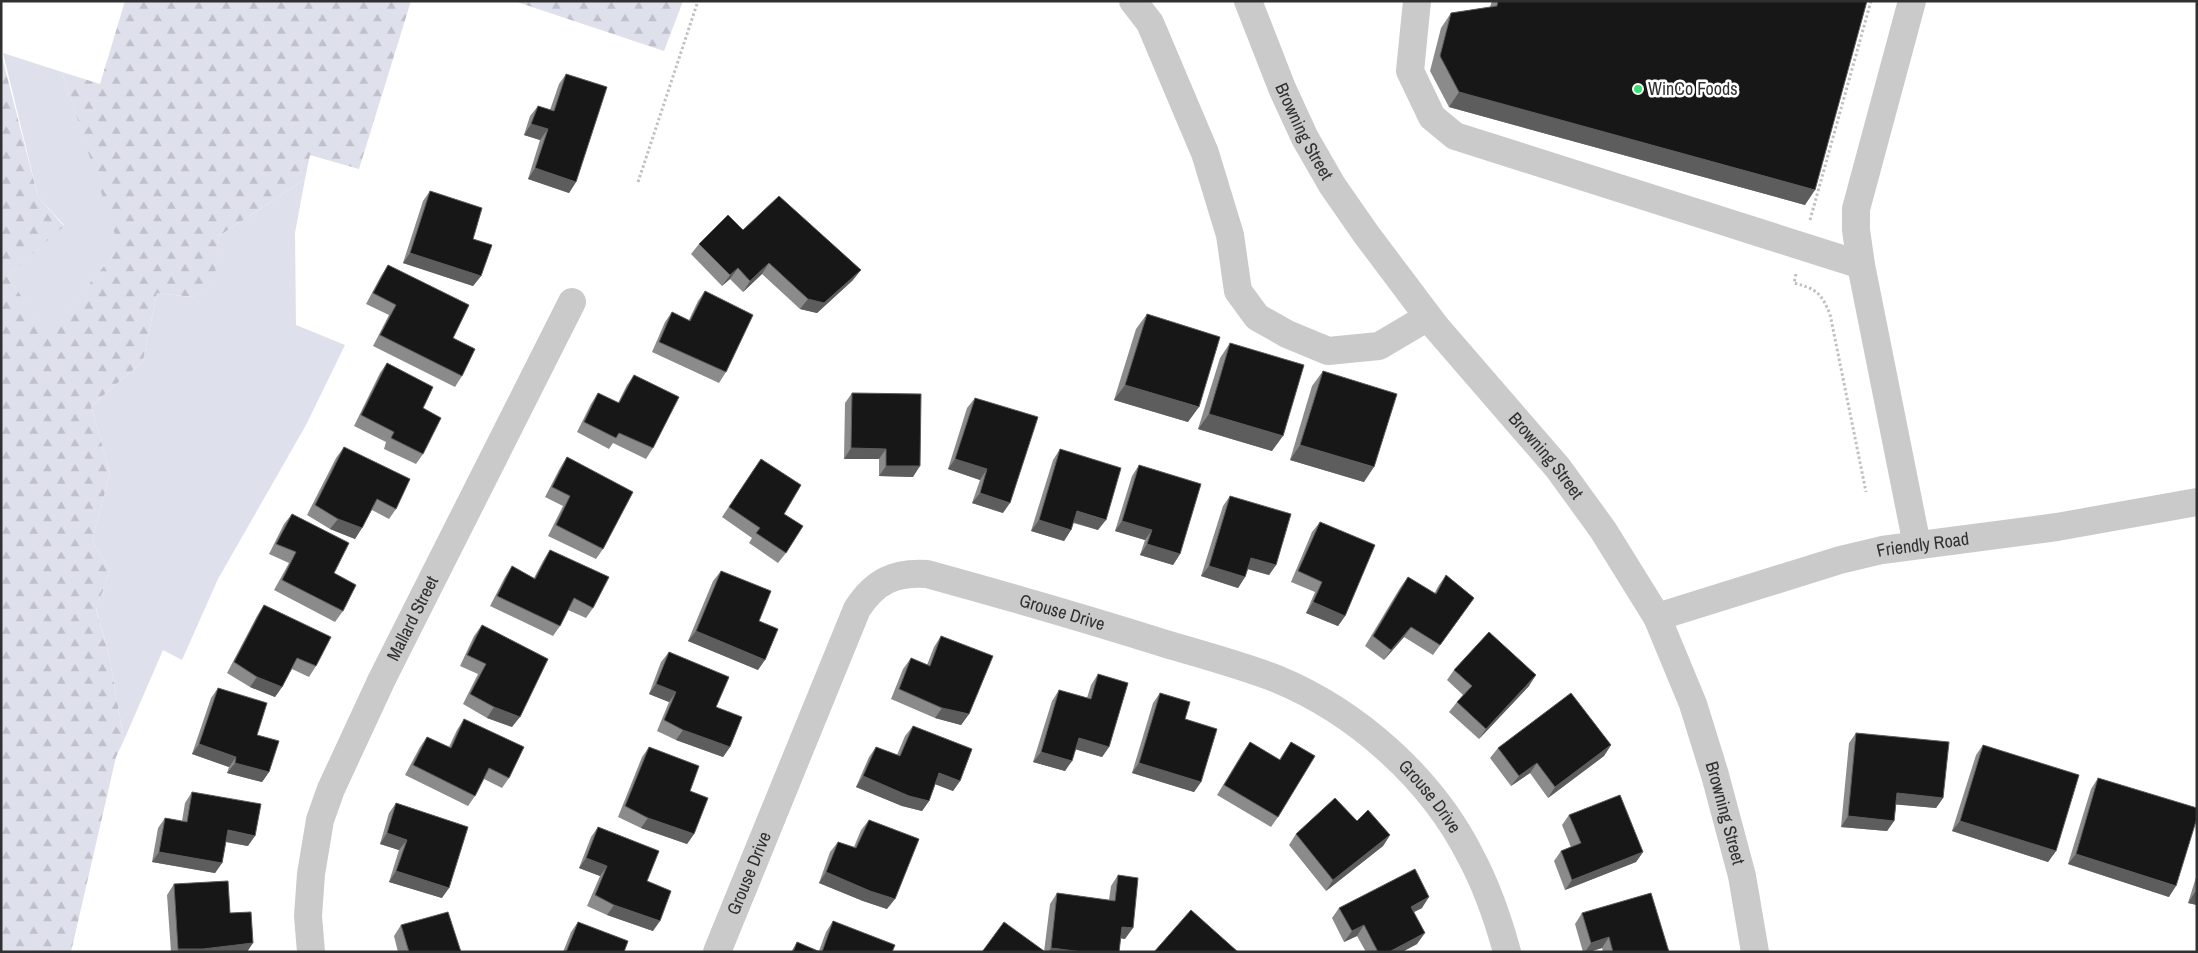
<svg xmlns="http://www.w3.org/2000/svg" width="2198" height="953" viewBox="0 0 2198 953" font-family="'Archivo Narrow',sans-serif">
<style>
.green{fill:#dee0ec}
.forest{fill:url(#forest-firs)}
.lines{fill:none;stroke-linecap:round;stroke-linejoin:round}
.path{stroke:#c0c0c0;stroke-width:3;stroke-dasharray:2.5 2.5;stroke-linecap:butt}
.minor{stroke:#cacaca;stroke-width:28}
.wall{fill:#8b8b8b}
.shaded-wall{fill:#5d5d5d}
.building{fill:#171717;stroke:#5d5d5d}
.poi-dot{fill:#38e06f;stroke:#fff;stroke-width:2}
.labels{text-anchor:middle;stroke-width:5;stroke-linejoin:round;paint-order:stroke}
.poi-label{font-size:18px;fill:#303030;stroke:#fff;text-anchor:start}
.street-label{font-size:18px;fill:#303030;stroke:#fff}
</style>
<defs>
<pattern id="forest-firs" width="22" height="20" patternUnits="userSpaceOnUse" patternTransform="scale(1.25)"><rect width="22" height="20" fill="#dee0ec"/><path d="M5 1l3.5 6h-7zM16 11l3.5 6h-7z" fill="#bfc0cb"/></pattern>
</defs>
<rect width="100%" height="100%" fill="#fff"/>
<path class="green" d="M3,53L62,72L118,241L114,254L48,335L7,276L64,225L38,197Z
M305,179L295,233L296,325L345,345L306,425L218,579L182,660L163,650L124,740L109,655L96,608L110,571L92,541L110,473L91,406L143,361L157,293L193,297L213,284L219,236Z"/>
<path class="forest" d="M125,1H411L359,169L310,155L305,179L219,236L214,284L193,297L157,293L143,361L91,406L110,473L92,541L110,571L96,609L109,655L124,740L116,757L71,952H1V53L38,197L64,226L7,276L48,334L114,254L117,241L62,72L100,84Z
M514,1H683L664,51Z"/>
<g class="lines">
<path class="path" d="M638,182L698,1
M1810,220L1871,1
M1796,274L1794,283C1817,289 1821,293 1830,314L1866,492"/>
<g class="minor">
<path d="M1133,1L1150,23L1205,153L1230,235L1238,291L1257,317L1287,334L1328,351L1379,346L1428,317"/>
<path id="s1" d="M1248,1L1282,88L1305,138L1332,185L1366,234L1436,327L1558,468L1603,530L1657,617L1693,704L1715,775L1742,876L1755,952"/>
<path d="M1417,1L1410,71L1432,117L1455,136L1861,265"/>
<path d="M1912,1L1856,209V230L1861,265L1917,545"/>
<path id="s2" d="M1657,617L1840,560L1882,550L2057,527L2197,502"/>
<path id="s3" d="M311,952L308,916L311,874L320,820L331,789L382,679L572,302"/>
<path id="s4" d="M717,952L857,609C875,581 895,572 927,574C1007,596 1087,619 1166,644C1203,655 1241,665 1277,679C1357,712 1432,779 1471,857C1487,887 1498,919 1507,952"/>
</g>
</g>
<path class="wall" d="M1492,1H1867L1805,205L1449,107L1430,71L1441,28L1451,13L1490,7Z
M566,74L576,182L569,193L528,179L540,140L524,135L530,116L538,106L550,110L559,84Z
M430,191L473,239L481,276L473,286L403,263L423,201Z
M743,230L853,280L817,313L800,309L762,274L743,292L730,279L722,286L691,254L699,244Z
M388,265L453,338L462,376L455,387L373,346L389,315L366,304L381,276Z
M705,291L726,372L719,383L652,352L665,322L672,312L689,320L698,301Z
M1147,314L1188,422L1114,400L1136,329Z
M1230,343L1272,451L1198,429L1220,358Z
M387,363L423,408V454L416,464L384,449L386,442L354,426L380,373Z
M1323,371L1364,482L1290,460L1312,386Z
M634,375L653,448L646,459L613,443L609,449L577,432L591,404L598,393L618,403L627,385Z
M852,393L913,477L879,476V459H844L845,403Z
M975,398L1003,513L972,503L980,480L948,469L967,408Z
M344,447L396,509L389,519L372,510L355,539L330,529L307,515L336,458Z
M1060,449L1098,530L1073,523L1071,530L1064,541L1031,531L1053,460Z
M567,457L603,549L596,559L548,536L563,506L545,497L560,468Z
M1139,465L1180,554L1173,565L1140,555L1145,540L1115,531L1132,476Z
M754,469L784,514L786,553L778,563L749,543L752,538L722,517Z
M1230,496L1276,565L1269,575L1248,569L1245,577L1238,588L1201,576L1223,506Z
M292,514L343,611L335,622L274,590L289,563L269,554L284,524Z
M1320,522L1345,616L1338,626L1306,613L1315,592L1291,582L1312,532Z
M550,550L593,608L586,618L568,610L560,626L553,636L490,606L505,577L512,566L534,578L543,561Z
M721,571L759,621L758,670L688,641L713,581Z
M1446,575L1474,598L1433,655L1404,637L1384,660L1365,646L1400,588L1408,577L1434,594L1439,585Z
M264,605L316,666L309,677L292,669L282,687L275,697L250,687L227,673L257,616Z
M482,625L512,727L487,718L463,704L478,674L460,666L474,636Z
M941,636L969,714L961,725L935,718L891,699L903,669L911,658L927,665L934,647Z
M669,652L716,707L730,747L723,757L676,740L657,731L669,702L649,694L661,662Z
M1454,670L1529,686L1479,739L1449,712L1457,702L1463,695L1447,680Z
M1098,674L1109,747L1102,757L1075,749L1065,771L1033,762L1052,701L1059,690L1087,698L1091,685Z
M218,688L257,735L269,772L262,782L227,773L229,767L192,754L211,698Z
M1160,693L1185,719L1201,782L1194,792L1132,773L1153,703Z
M464,719L509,778L502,788L484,779L475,796L468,806L405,775L420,747L427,737L449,747L457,730Z
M913,726L960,781L953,791L935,784L929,801L922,811L902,806L856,787L869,757L876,747L897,755L905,736Z
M1856,733L1943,798L1936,808L1896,804L1894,821L1887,831L1841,827L1849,743Z
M1250,742L1279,760L1291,742L1278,817L1271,827L1217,795L1243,752Z
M1611,745L1604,756L1548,798L1530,773L1511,786L1490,758L1498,748Z
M1983,745L2056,851L2048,862L1952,831L1976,755Z
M649,747L694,834L687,844L641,828L618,817L642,757Z
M2098,778L2169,897L2068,864L2091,789Z
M192,792L248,846L226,842L222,863L215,873L152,862L158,828L165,818L182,821L185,803Z
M396,803L442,898L389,882L399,850L380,844L389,813Z
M1569,815L1643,852L1636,862L1565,890L1554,861L1561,851L1571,847L1562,825Z
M869,820L887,909L863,901L819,883L830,852L838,842L854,847L861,830Z
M1357,821L1390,835L1383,846L1326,891L1289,845L1296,834Z
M598,827L647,881L653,931L607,915L587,906L600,876L579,868L591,837Z
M2197,874V905L2188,903Z
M1118,875L1125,939L1120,938L1119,952H1044L1050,904L1057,893L1109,900L1111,886Z
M174,884L230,913L247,952H171L167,895Z
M1339,908H1422L1414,912L1417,944L1402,952H1366L1357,936L1344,942L1332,918Z
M1582,913L1669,952H1603L1602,948L1589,952H1583L1575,924Z
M833,921L892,952H791L797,942L819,951L826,932Z
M578,922L624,952H563L571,932Z
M401,925L461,952H398L394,936Z"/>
<path class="shaded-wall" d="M1459,92L1815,190L1805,205L1449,107Z
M531,124L548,129L540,140L524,135Z
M535,168L576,182L569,193L528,179Z
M410,253L481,276L473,286L403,263Z
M769,263L762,274L743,292L750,281Z
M738,268L730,279L722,286L730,275Z
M861,270L853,280L817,313L800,309L808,299Z
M1125,385L1199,407L1188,422L1114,400Z
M1209,414L1283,436L1272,451L1198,429Z
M1300,445L1374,467L1364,482L1290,460Z
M851,448L886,449L879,459H844Z
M955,459L987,469L980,480L948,469Z
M886,466H920L913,477L879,476Z
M980,493L1010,503L1003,513L972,503Z
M1077,511L1106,520L1098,530L1070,521Z
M338,519L362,528L355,539L330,529Z
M1039,520L1071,530L1064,541L1031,531Z
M1122,521L1152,530L1145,540L1115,531Z
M1147,544L1180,554L1173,565L1140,555Z
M1251,558L1276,565L1269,575L1244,568Z
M1209,566L1245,577L1238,588L1201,576Z
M1313,602L1345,616L1338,626L1306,613Z
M1411,627L1404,637L1384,660L1391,650Z
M696,631L765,660L758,670L688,641Z
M1536,675L1529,686L1479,739L1486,729Z
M257,677L282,687L275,697L250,687Z
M656,684L676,692L669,702L649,694Z
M494,707L520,717L512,727L487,718Z
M942,708L969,714L961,725L935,718Z
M683,730L730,747L723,757L676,740Z
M1079,738L1109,747L1102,757L1071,748Z
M199,744L236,757L229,767L192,754Z
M1611,745L1604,756L1548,798L1555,787Z
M1041,752L1072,761L1065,771L1033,762Z
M235,763L269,772L262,782L227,773Z
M1139,763L1201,782L1194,792L1132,773Z
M1537,763L1530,773L1511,786L1519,776Z
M939,773L960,781L953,791L932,783Z
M863,776L929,801L922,811L902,806L856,787Z
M1897,793L1943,798L1936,808L1890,804Z
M1848,816L1894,821L1887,831L1841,827Z
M648,818L694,834L687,844L641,828Z
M1960,821L2056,851L2048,862L1952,831Z
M228,830L255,836L248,846L221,841Z
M387,833L407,840L399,850L380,844Z
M1390,835L1383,846L1326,891L1333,880Z
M159,852L222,863L215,873L152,862Z
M1643,852L1636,862L1565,890L1572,880Z
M2076,854L2176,886L2169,897L2068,864Z
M586,858L607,866L600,876L579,868Z
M396,871L449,888L442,898L389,882Z
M826,872L895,899L887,909L863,901L819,883Z
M2195,892L2197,893V905L2188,903Z
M1429,897L1422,908L1404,917L1411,907Z
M614,905L660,921L653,931L607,915Z
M1364,925L1357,936L1344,942L1352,931Z
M1122,927L1133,928L1125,939L1114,937Z
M1425,933L1417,944L1402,952H1389Z
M1609,937L1602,948L1589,952H1585L1591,943Z
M253,943L247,952H177L178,949Z
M1051,948L1083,952H1048Z"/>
<path class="building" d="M1498,1H1867L1815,190L1459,92L1440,56L1451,13L1497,6Z
M566,74L607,87L576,182L535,168L548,129L531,124L538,106L554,111Z
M430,191L482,208L473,239L492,245L481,276L410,253Z
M779,196L861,270L824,303L808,299L769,263L750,281L738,268L730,275L699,244L728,215L743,230Z
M388,265L469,305L453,338L475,349L462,376L380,335L396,305L373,293Z
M705,291L753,315L726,372L659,342L672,312L690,321Z
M1147,314L1220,337L1199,407L1125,385Z
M1230,343L1304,365L1283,436L1209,414Z
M387,363L433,387L423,408L441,418L423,454L391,438L394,432L361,415Z
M1323,371L1397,394L1374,467L1300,445Z
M634,375L679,397L653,448L619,433L616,438L584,422L598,393L619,403Z
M852,393L921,394L920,466H886V449L851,448Z
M975,398L1038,417L1010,503L980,493L987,469L955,459Z
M344,447L410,479L396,509L377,499L362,528L338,519L315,505Z
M1060,449L1121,468L1106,520L1077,511L1071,530L1039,520Z
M567,457L633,492L603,549L556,525L570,496L552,487Z
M761,459L801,485L784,514L803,526L786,553L756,533L760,528L729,507Z
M1139,465L1201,484L1180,554L1147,544L1152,530L1122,521Z
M1230,496L1291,514L1276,565L1251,558L1245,577L1209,566Z
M292,514L349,543L334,573L356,585L343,611L282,580L296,552L276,544Z
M1320,522L1375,545L1345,616L1313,602L1322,582L1298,571Z
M550,550L609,577L593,608L574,598L560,626L497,596L512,566L535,579Z
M721,571L771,591L759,621L778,629L765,660L696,631Z
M1446,575L1474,598L1440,645L1411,627L1391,650L1373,636L1408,577L1436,594Z
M264,605L331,637L316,666L297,658L282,687L257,677L234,662Z
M482,625L548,659L520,717L494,707L470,694L486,664L467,655Z
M1489,632L1536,675L1486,729L1457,702L1472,686L1454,670Z
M941,636L993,656L969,714L942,708L899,689L911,658L930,666Z
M669,652L729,677L716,707L742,717L730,747L683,730L664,720L676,692L656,684Z
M1098,674L1128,683L1109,747L1079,738L1072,761L1041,752L1059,690L1091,699Z
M218,688L267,703L257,735L279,741L269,772L235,763L236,757L199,744Z
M1160,693L1190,702L1185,719L1217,729L1201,782L1139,763Z
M1571,693L1611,745L1555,787L1537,763L1519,776L1498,748Z
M464,719L524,747L509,778L489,768L475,796L413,765L427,737L451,748Z
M913,726L972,749L960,781L939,773L929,801L909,796L863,776L876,747L900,756Z
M1856,733L1949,742L1943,798L1897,793L1894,821L1848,816Z
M1250,742L1280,760L1291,742L1315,756L1278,817L1224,785Z
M1983,745L2079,775L2056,851L1960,821Z
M649,747L699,766L690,791L708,798L694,834L648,818L625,806Z
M2098,778L2197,808V818L2176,886L2076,854Z
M192,792L261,804L255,836L228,830L222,863L159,852L165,818L187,822Z
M1620,795L1643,852L1572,880L1561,851L1581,843L1569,815Z
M1335,798L1357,821L1368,810L1390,835L1333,880L1296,834Z
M396,803L468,827L449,888L396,871L407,840L387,833Z
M869,820L919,839L895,899L870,891L826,872L838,842L856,848Z
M598,827L659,851L647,881L671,891L660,921L614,905L595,895L607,866L586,858Z
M1415,869L1429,897L1411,907L1425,933L1389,952H1378L1364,925L1352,931L1339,908Z
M1118,875L1138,878L1133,928L1122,927L1119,952H1083L1051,948L1057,893L1115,901Z
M228,881L230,913L251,912L253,943L203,949H178L174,884Z
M1651,893L1669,952H1613L1609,937L1591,943L1582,913Z
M1191,910L1238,952H1154Z
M448,912L461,952H409L401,925Z
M833,921L895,945L892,952H822Z
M578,922L628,941L624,952H566Z
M1004,922L1044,951L1043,952H982Z
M797,942L820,952H793Z"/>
<circle class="poi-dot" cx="1638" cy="89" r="5"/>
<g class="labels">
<g class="poi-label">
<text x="1648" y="95">WinCo Foods</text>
</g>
<g class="street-label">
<text dy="6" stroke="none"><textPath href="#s1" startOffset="142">Browning Street</textPath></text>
<text dy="6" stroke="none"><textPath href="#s1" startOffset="548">Browning Street</textPath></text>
<text dy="6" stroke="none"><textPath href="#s2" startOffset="276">Friendly Road</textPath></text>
<text dy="6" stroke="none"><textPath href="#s4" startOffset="594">Grouse Drive</textPath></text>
<text dy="6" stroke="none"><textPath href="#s3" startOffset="355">Mallard Street</textPath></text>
<text dy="6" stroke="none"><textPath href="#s4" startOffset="1014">Grouse Drive</textPath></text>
<text dy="6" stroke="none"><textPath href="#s1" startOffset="952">Browning Street</textPath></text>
<text dy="6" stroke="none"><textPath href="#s4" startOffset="85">Grouse Drive</textPath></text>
</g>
</g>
<rect width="2198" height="953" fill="none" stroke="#303030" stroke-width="5"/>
</svg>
